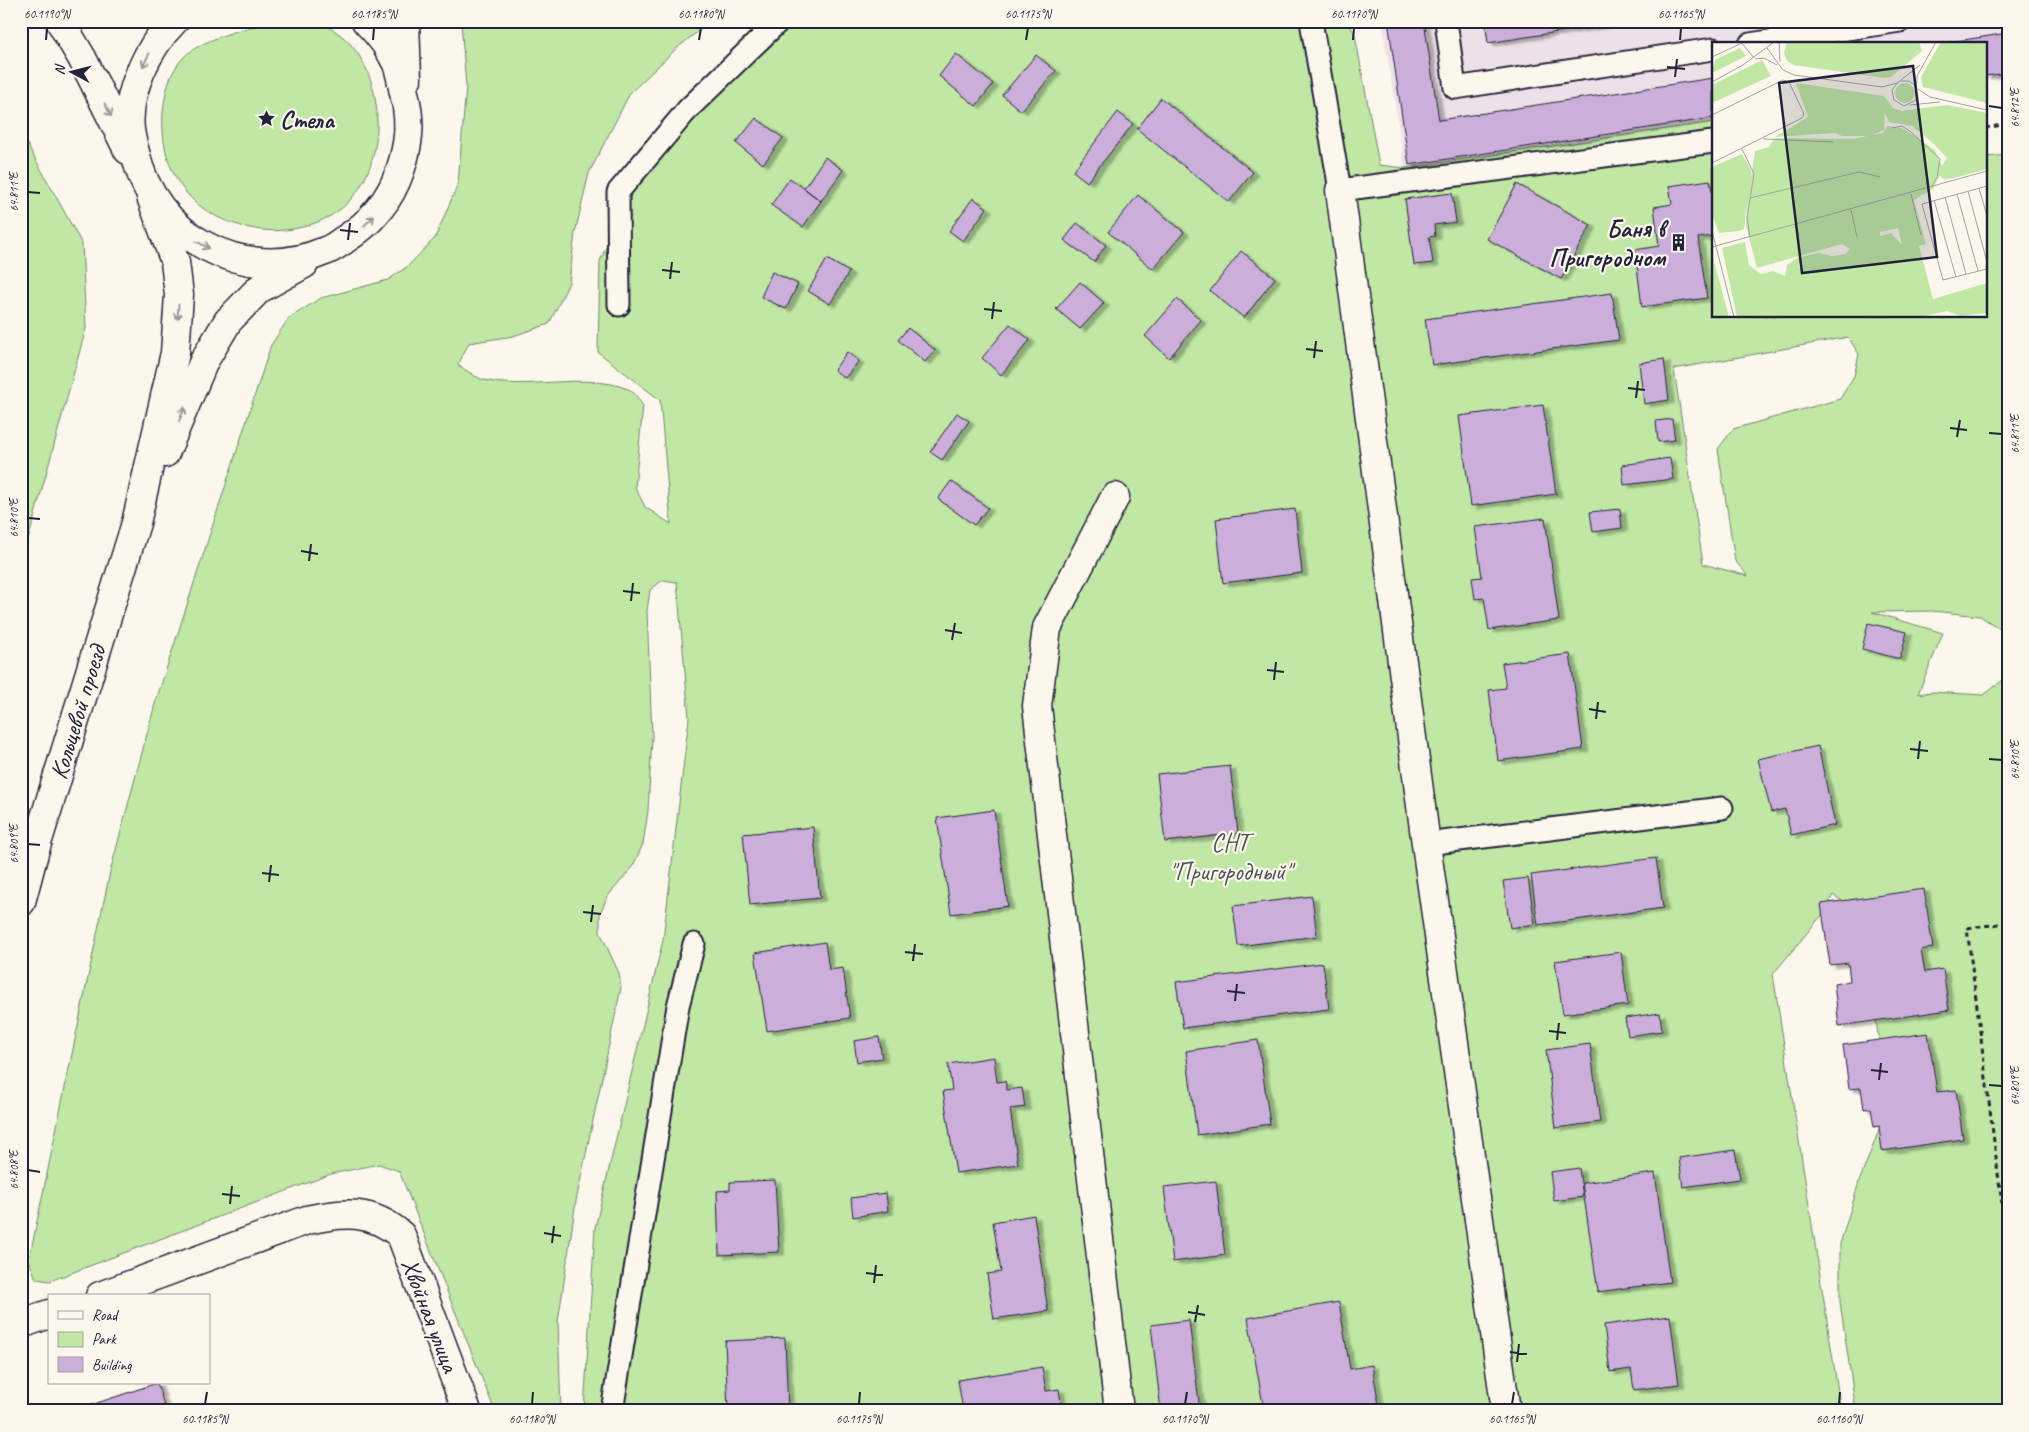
<svg xmlns="http://www.w3.org/2000/svg" width="2029" height="1432" viewBox="0 0 2029 1432" font-family="Caveat,sans-serif">
<style>
.built{fill:#ede1e7}
.green{fill:#c0e8a4;stroke:#718570;fill-rule:evenodd}
.building{fill:#ccaeda;stroke:#22223b;filter:url(#shadow)}
.lines{fill:none;stroke-linecap:round;stroke-linejoin:round}
.lane-casing{stroke:#22223b;stroke-width:25}
.street-casing{stroke:#22223b;stroke-width:31}
.secondary-casing{stroke:#22223b;stroke-width:31}
.path{stroke:#22223b;stroke-width:3;stroke-dasharray:5 4;stroke-linecap:butt}
.lane{stroke:#fbf7ec;stroke-width:21}
.street{stroke:#fbf7ec;stroke-width:28}
.secondary{stroke:#fbf7ec;stroke-width:28}
.oneway{stroke:#99979c}
.ticks{fill:none;stroke:#22223b;stroke-width:2}
.labels{text-anchor:middle;stroke-width:4.5;stroke-linejoin:round;paint-order:stroke}
.poi-label{font-size:25px;font-weight:bold;fill:#22223b;stroke:#fbf7ec;text-anchor:start}
.street-label{font-size:25px;fill:#22223b;stroke:#fbf7ec}
.park-label{font-size:25px;fill:#4a5455;stroke:#fbf7ec}
.inset-road{fill:none;stroke:#a4a2a5;stroke-width:1}
.view{fill:#22223b;fill-opacity:0.15;stroke:#22223b;stroke-width:2.5}
.inset-edge{fill:none;stroke:#22223b;stroke-width:2.5}
.neatline{fill:none;stroke:#22223b;stroke-width:2}
.ticks-label{font-size:12px;text-anchor:middle;fill:#22223b}
</style>
<defs>
<filter id="shadow"><feDropShadow dx="5.5" dy="3" stdDeviation="1" flood-color="#0004"/></filter>
</defs>
<rect width="100%" height="100%" fill="#fbf7ec"/>
<filter id="ink" filterUnits="userSpaceOnUse"><feTurbulence type="fractalNoise" baseFrequency=".02" numOctaves="2"/><feDisplacementMap in="SourceGraphic" scale="10" xChannelSelector="R" yChannelSelector="G"/><feConvolveMatrix kernelMatrix="1 2 1 2 8 2 1 2 1" color-interpolation-filters="sRGB"/></filter>
<g filter="url(#ink)">
<path class="built" d="M1382,21H2008V77L1985,80V44H1713V122L1405,168Z"/>
<path class="green" d="M274,21C291,21 310,18 326,26C385,53 392,153 352,198C330,224 289,235 255,229C193,218 159,176 163,112C165,93 169,72 184,57C201,39 249,27 274,21Z
M461,21H711L677,48L630,93L589,173L575,233L569,283L549,324L513,336L469,343L458,365C465,369 473,376 481,379C524,392 584,371 628,389C634,391 639,400 643,406L635,487L645,507L671,524L660,400L598,352L600,261L629,195L780,21H1348L1355,35L1379,165L1405,168L1713,122V316H1985V157L2008,155V634L1980,616L1932,611L1872,612L1943,633L1918,694L1931,692L1984,695L2008,676V1411H1856L1840,1302V1244L1859,1182L1889,1104L1876,1021L1875,979L1870,919L1833,895L1826,910L1773,974L1841,1411H584L595,1228L663,940L689,718L677,582L663,580L650,590L647,611L652,736L648,811L643,844L632,868L608,896L600,913V932L619,973L621,988L576,1201L558,1322L561,1411H495L399,1171L379,1164L331,1174L50,1281L36,1279L29,1260L110,872L155,704L271,345L289,318L321,298L388,280L408,266L435,238L458,184L466,87ZM1848,337L1859,354L1854,376L1840,399L1733,429L1718,449L1735,561L1748,576L1703,564L1674,369Z
M21,133L82,244L86,328L21,566Z"/>
<path class="building" d="M1388,21H1424L1439,120L1713,78V118L1409,165Z
M1485,21H1629L1488,43Z
M2008,33V73L1985,76V44H1938Z
M956,54L993,84L976,106L939,76Z
M1036,55L1056,71L1021,111L1002,95Z
M1161,98L1253,172L1229,202L1137,129Z
M1118,112L1133,124L1087,182L1073,171Z
M756,118L783,138L763,164L736,143Z
M825,157L843,170L821,201L804,188Z
M790,178L821,201L803,227L771,205Z
M1710,180L1713,197V236L1698,238L1707,298L1642,307L1635,250L1659,246L1654,207L1672,204L1669,186Z
M1517,184L1591,225L1561,279L1487,239Z
M1452,193L1456,222L1434,225L1435,236L1429,237L1433,263L1414,265L1405,199Z
M1138,195L1184,232L1153,269L1108,232Z
M973,198L987,208L963,241L949,231Z
M1077,223L1106,245L1094,262L1064,240Z
M1241,251L1275,278L1244,318L1210,291Z
M827,259L849,272L830,304L808,291Z
M772,272L798,284L786,309L761,297Z
M1080,282L1104,303L1080,329L1056,309Z
M1612,293L1619,340L1432,365L1425,319Z
M1177,299L1201,320L1169,358L1145,336Z
M1010,324L1030,340L1001,375L982,358Z
M908,328L935,350L925,362L898,340Z
M847,352L859,361L845,378L834,370Z
M1664,359L1669,400L1644,404L1639,363Z
M1543,405L1556,494L1471,506L1459,416Z
M957,413L969,421L942,460L930,452Z
M1672,419L1675,440L1658,442L1656,421Z
M1670,458L1673,479L1624,485L1622,465Z
M951,481L988,508L974,525L938,499Z
M1295,509L1302,573L1223,583L1216,519Z
M1620,509L1622,528L1593,532L1590,512Z
M1545,518L1559,620L1489,630L1484,598L1475,599L1472,578L1482,577L1475,527Z
M1868,623L1907,632L1900,659L1862,649Z
M1570,654L1583,749L1498,761L1489,690L1506,688L1502,663Z
M1818,746L1835,825L1791,835L1785,809L1771,812L1758,759Z
M1230,766L1238,833L1165,842L1157,774Z
M994,810L1008,906L951,914L937,818Z
M813,827L820,898L750,905L743,834Z
M1656,858L1663,908L1538,925L1531,875Z
M1528,878L1535,924L1510,928L1503,881Z
M1924,889L1933,948L1921,950L1925,972L1943,969L1949,1010L1839,1026L1834,984L1850,981L1848,963L1830,965L1821,904Z
M1312,896L1317,936L1238,946L1233,906Z
M825,942L829,970L843,968L850,1018L767,1031L755,953Z
M1621,952L1628,1005L1563,1014L1555,961Z
M1323,963L1329,1009L1183,1028L1176,982Z
M1660,1013L1662,1031L1628,1036L1625,1018Z
M1928,1033L1937,1092L1956,1090L1963,1139L1882,1151L1879,1126L1874,1127L1871,1108L1864,1109L1861,1088L1849,1089L1843,1045Z
M879,1037L882,1058L857,1062L854,1041Z
M1258,1040L1270,1124L1197,1135L1186,1051Z
M1590,1044L1600,1122L1556,1128L1546,1050Z
M994,1057L997,1082L1005,1081L1007,1090L1022,1088L1025,1107L1010,1109L1018,1164L956,1173L943,1091L952,1090L948,1064Z
M1735,1150L1740,1179L1683,1187L1679,1158Z
M1579,1168L1583,1197L1554,1201L1550,1172Z
M1655,1173L1670,1282L1598,1292L1582,1183Z
M775,1180L779,1252L719,1255L717,1191L730,1190V1182Z
M1216,1181L1225,1255L1173,1262L1164,1187Z
M886,1193L888,1211L853,1217L851,1198Z
M1034,1215L1048,1311L994,1319L987,1274L1001,1272L993,1222Z
M1339,1302L1350,1369L1372,1365L1380,1411H1264L1248,1318Z
M1670,1316L1679,1384L1634,1390L1631,1369L1610,1372L1604,1325Z
M1189,1320L1200,1411H1161L1151,1325Z
M785,1338L788,1411H728L725,1341Z
M1042,1367L1046,1391L1059,1389L1062,1410L963,1411L958,1380Z
M157,1383L166,1411H86L85,1407Z
M1668,1404V1411H1618Z"/>
<g class="lines">
<defs>
<path id="lane" d="M1311,21L1340,190L1713,142
M1446,21L1455,88L1713,49
M1750,44L1900,21
M619,305L618,192L688,109L779,21
M1426,844L1722,808
M612,1411L678,1006L694,944"/>
<path id="street" d="M1340,190L1426,844L1506,1411
M1115,497L1047,628L1037,706L1119,1411
M100,1296L307,1220C343,1212 371,1209 401,1235L467,1411
M21,1324L49,1314"/>
<path id="secondary" d="M60,21L82,58L128,150
M174,21C148,47 126,92 130,130C131,137 133,145 135,152C153,237 244,286 325,251C332,249 338,244 344,240C371,223 390,200 400,171C409,144 411,124 405,97C402,86 401,74 397,64C390,48 378,33 366,21
M405,21L407,79
M165,453L204,361L228,321L259,289L304,264
M21,902L34,853L136,523L175,353L179,295L175,262L151,197"/>
</defs>
<use href="#lane" class="lane-casing"/>
<use href="#street" class="street-casing"/>
<use href="#secondary" class="secondary-casing"/>
<path class="path" d="M1985,128L2008,124
M2008,923L1967,928L2008,1252"/>
<use href="#lane" class="lane"/>
<use href="#street" class="street"/>
<use href="#secondary" class="secondary"/>
</g>
<defs><path id="oneway-shaft" d="M-6 0H5M1.5-3L5.5 0L1.5 3" fill="none" stroke-width="1.6" stroke-linecap="round" stroke-linejoin="round" transform="scale(1.25)"/></defs>
<g class="oneway">
<use href="#oneway-shaft" transform="translate(146 60) rotate(116)"/>
<use href="#oneway-shaft" transform="translate(108 110) rotate(63)"/>
<use href="#oneway-shaft" transform="translate(369 221) rotate(-45)"/>
<use href="#oneway-shaft" transform="translate(203 245) rotate(28)"/>
<use href="#oneway-shaft" transform="translate(178 312) rotate(94)"/>
<use href="#oneway-shaft" transform="translate(182 414) rotate(-67)"/>
</g>
</g>
<path class="ticks" d="M46,40L47,28M373,40L374,28M699,40L701,28M1026,40L1028,28M1353,40L1354,28M1680,40L1681,28M1667,67L1685,69M1675,77L1677,59M1989,106L2002,108M28,192L40,193M340,230L358,232M348,240L350,223M662,270L680,272M670,279L672,262M984,309L1002,311M992,319L994,302M1306,349L1323,351M1314,358L1316,341M1628,388L1645,390M1636,398L1638,381M1950,428L1967,430M1989,433L2002,434M1957,437L1960,420M28,518L40,519M301,551L318,554M309,561L311,544M623,591L640,593M631,601L633,583M945,630L962,633M952,640L955,623M1267,670L1284,672M1274,680L1276,662M1589,709L1606,712M1596,719L1598,702M1910,749L1928,751M1918,759L1920,741M1989,759L2002,760M28,844L40,845M262,873L279,875M269,882L271,865M583,912L601,914M591,922L593,905M905,952L923,954M913,961L915,944M1227,991L1245,993M1235,1001L1237,984M1549,1031L1566,1033M1557,1040L1559,1023M1871,1070L1888,1072M1879,1080L1881,1063M1989,1085L2002,1086M28,1170L40,1172M222,1194L240,1196M230,1204L232,1186M544,1233L561,1236M552,1243L554,1226M866,1273L883,1275M874,1283L876,1265M1188,1312L1205,1315M1195,1322L1198,1305M1510,1352L1527,1354M1517,1362L1519,1344M205,1404L207,1392M532,1404L533,1392M859,1404L860,1392M1185,1404L1187,1392M1512,1404L1514,1392M1839,1404L1840,1392"/>
<defs>
<symbol id="sight-bare" viewBox="-9 -9 18 18"><path d="M0-6L1.8-2.2L6-1.7L2.9 1.2L3.7 5.4L0 3.3L-3.7 5.4L-2.9 1.2L-6-1.7L-1.8-2.2Z" fill="#22223b" stroke="#fbf7ec" stroke-width="2.5" paint-order="stroke"/></symbol>
<symbol id="building-bare" viewBox="-9 -9 18 18"><path d="M-4-6H4V6H1V3H-1V6H-4ZM-2.5-4.3h1.7v1.8h-1.7ZM.8-4.3h1.7v1.8H.8ZM-2.5-1h1.7V.8h-1.7ZM.8-1h1.7V.8H.8Z" fill="#22223b" stroke="#fbf7ec" stroke-width="2.5" paint-order="stroke"/></symbol>
</defs>
<g fill-rule="evenodd">
<use href="#sight-bare" x="254" y="106" width="25" height="25"/>
<use href="#building-bare" x="1666" y="230" width="25" height="25"/>
</g>
<g class="labels">
<g class="poi-label">
<text x="280" y="128">Стела</text>
<text x="1665" y="237" text-anchor="end">Баня в<tspan x="1665" dy="29">Пригородном</tspan></text>
</g>
<g class="street-label">
<text transform="translate(77 712) rotate(-73)" y="9">Кольцевой проезд</text>
<text transform="translate(431 1315) rotate(69)" y="9">Хвойная улица</text>
</g>
<g class="park-label">
<text x="1230" y="851">СНТ<tspan x="1230" dy="29">"Пригородный"</tspan></text>
</g>
</g>
<g transform="translate(1712 42)">
<rect width="275" height="275" fill="#fbf7ec"/>
<path d="M75,0H207L210,9L179,35L172,36L82,23L75,19L72,11ZM229,0H275V61L211,45L209,35ZM28,6L34,14L0,31L3,18ZM50,18L59,34L0,61V43ZM84,41L172,54L181,66L189,69L235,63L275,71V127L242,136L231,137L228,133L221,147L202,158L214,202L207,204L221,257L275,241V271L248,274L235,269L208,275H25L10,206L33,200L37,223L49,232L61,229L73,234L75,223L85,216L106,211L120,214L134,212L138,207L130,202L45,226L34,184L35,160L32,187L27,189L7,191L0,172V125L30,112L39,128V135L43,109L57,105L63,96L142,97L155,94H130L123,91L63,95L96,75ZM173,71L177,80L200,84L222,102L235,116L230,124L223,108L190,86L175,84L171,91L160,93L172,88ZM186,186L190,203L179,191L168,194V190ZM183 51a10 10 0 1 1 20 0a10 10 0 1 1-20 0ZM0,212L17,275H0Z" fill="#c0e8a4" fill-rule="evenodd"/>
<path class="inset-road" d="M29,0L42,16M67,0L68,20M55,6L71,28L82,33L170,45L185,41M0,15L30,1M43,17L52,16L65,23M189,38L208,23M0,40L31,23L62,0M204,44L197,39H187L180,48L182,58L192,64L204,58L205,34L224,0M206,47L218,55L275,68M198,63L228,60M0,73L71,38L77,40L92,72L90,76L0,121M180,86L190,84L199,90L228,117L225,135L220,144M51,97L121,100M30,107L42,132L35,176L38,195M275,144L210,162L231,238L275,227M267,146L275,174M256,149L275,220M199,152L209,193M245,152L266,229M233,155L254,232M38,156L147,130L168,135M222,158L244,235M139,168L145,195M0,189L22,275M0,205L275,129"/>
<path class="view" d="M201,24L225,215L90,231L67,41Z"/>
<rect width="275" height="275" class="inset-edge"/>
</g>
<rect width="2029" height="1432" fill="none" stroke="#fbf7ec" stroke-width="55"/>
<rect x="48" y="1294" width="162" height="90" fill="#fbf7ec" stroke="#a4a2a5"/>
<rect x="58" y="1311" width="25" height="8" fill="#fbf7ec" stroke="#a4a2a5"/>
<text x="92" y="1320" font-size="15" fill="#22223b">Road</text>
<rect x="58" y="1332" width="25" height="15" fill="#c0e8a4" stroke="#a4a2a5"/>
<text x="92" y="1344" font-size="15" fill="#22223b">Park</text>
<rect x="58" y="1357" width="25" height="15" fill="#ccaeda" stroke="#a4a2a5"/>
<text x="92" y="1370" font-size="15" fill="#22223b">Building</text>
<g transform="translate(72 72) rotate(277)" stroke="#fbf7ec" stroke-width="4" paint-order="stroke">
<path d="M0-4L9 19L0 12L-9 19Z" fill="#22223b"/>
<text y="-8" font-size="14" font-weight="bold" text-anchor="middle" fill="#22223b">N</text>
</g>
<rect x="28" y="28" width="1974" height="1376" class="neatline"/>
<g class="ticks-label">
<text x="47" y="18">60.1190°N</text>
<text x="374" y="18">60.1185°N</text>
<text x="701" y="18">60.1180°N</text>
<text x="1028" y="18">60.1175°N</text>
<text x="1354" y="18">60.1170°N</text>
<text x="1681" y="18">60.1165°N</text>
<text transform="translate(2015 108) rotate(-90)" y="4">64.812°E</text>
<text transform="translate(14 192) rotate(-90)" y="4">64.811°E</text>
<text transform="translate(2015 434) rotate(-90)" y="4">64.811°E</text>
<text transform="translate(14 518) rotate(-90)" y="4">64.810°E</text>
<text transform="translate(2015 760) rotate(-90)" y="4">64.810°E</text>
<text transform="translate(14 844) rotate(-90)" y="4">64.809°E</text>
<text transform="translate(2015 1086) rotate(-90)" y="4">64.809°E</text>
<text transform="translate(14 1170) rotate(-90)" y="4">64.808°E</text>
<text x="205" y="1423">60.1185°N</text>
<text x="532" y="1423">60.1180°N</text>
<text x="859" y="1423">60.1175°N</text>
<text x="1185" y="1423">60.1170°N</text>
<text x="1512" y="1423">60.1165°N</text>
<text x="1839" y="1423">60.1160°N</text>
</g>
</svg>
